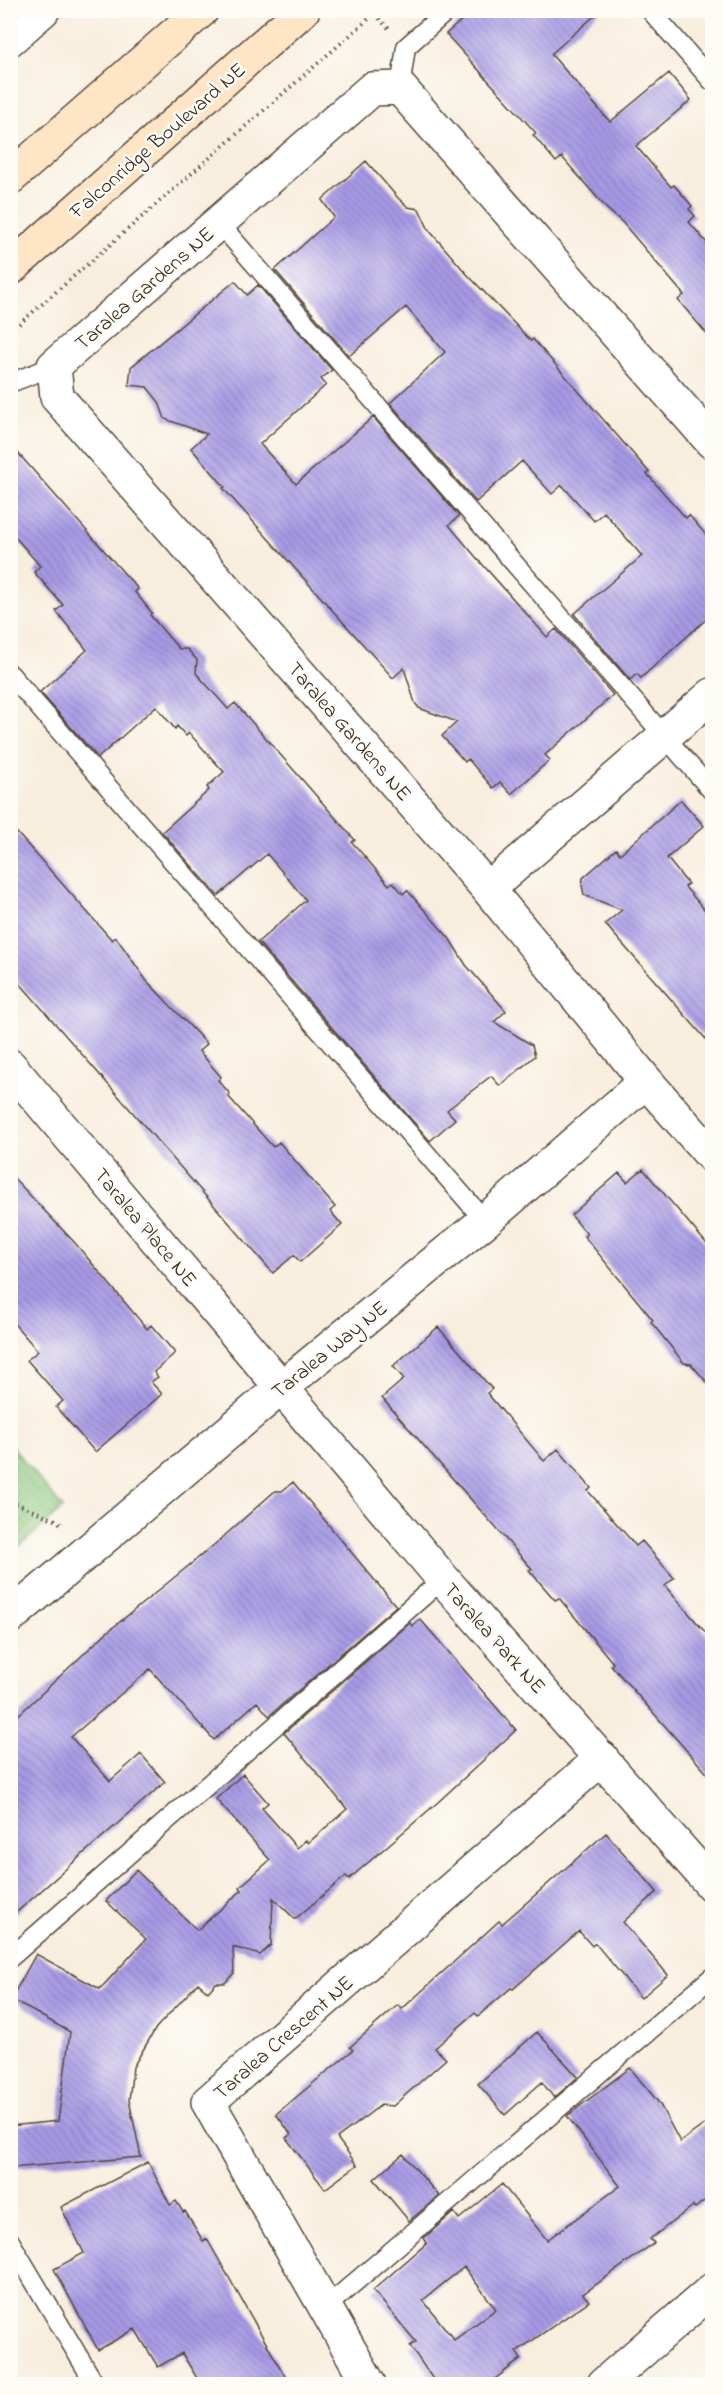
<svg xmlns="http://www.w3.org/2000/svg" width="723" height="2395" viewBox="0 0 723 2395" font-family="'Indie Flower',sans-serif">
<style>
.green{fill:url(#green-dots);stroke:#64794e;stroke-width:1.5}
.building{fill:url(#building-back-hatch);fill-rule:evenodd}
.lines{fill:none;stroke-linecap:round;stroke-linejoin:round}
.service-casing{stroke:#57473b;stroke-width:21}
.minor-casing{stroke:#57473b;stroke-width:36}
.secondary-casing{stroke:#57473b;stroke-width:36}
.path{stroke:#57473b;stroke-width:4;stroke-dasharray:1.5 4.5;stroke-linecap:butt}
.service{stroke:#fff;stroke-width:18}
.minor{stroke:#fff;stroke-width:33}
.secondary{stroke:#fde5c5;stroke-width:33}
.labels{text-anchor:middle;stroke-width:5;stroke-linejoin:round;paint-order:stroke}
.street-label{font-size:21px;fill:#3b2a1e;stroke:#fdfcf7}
</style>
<defs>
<pattern id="green-dots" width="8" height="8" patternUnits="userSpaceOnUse" patternTransform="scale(1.5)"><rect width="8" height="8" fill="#8cc87d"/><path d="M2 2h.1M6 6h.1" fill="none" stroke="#74a366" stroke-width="1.8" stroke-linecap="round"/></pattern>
<pattern id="building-back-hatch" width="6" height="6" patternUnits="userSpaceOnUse" patternTransform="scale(1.5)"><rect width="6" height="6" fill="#a79ae6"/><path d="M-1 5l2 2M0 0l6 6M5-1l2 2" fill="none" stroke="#897eba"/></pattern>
</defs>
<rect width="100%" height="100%" fill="#fdfcf7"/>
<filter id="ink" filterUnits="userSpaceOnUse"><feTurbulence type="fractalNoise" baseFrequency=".0167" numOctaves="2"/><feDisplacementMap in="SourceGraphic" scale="12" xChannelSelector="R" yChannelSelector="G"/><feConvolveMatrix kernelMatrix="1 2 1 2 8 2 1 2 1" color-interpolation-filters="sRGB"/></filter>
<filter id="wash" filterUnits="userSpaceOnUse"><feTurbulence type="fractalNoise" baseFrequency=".008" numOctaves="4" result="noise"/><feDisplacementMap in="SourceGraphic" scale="24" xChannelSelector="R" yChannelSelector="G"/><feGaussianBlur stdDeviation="1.35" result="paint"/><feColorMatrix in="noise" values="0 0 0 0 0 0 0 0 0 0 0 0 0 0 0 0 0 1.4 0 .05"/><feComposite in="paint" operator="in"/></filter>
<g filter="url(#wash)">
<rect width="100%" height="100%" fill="#f8eede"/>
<path class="green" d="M11,1445L63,1508L11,1554H10Z"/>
<g id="blocks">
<path class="building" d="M473,10H601L551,54L610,122L669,73L691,100L636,146L671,187L674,185L692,206L689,209L695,216L689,222L712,249V340L678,300L684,295L622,222L607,209L562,157L556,162L533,135L536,133L446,34Z
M366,161L398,198L408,207L419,209L429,230L466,273L531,341L533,339L649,472L647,474L686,518L689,515L712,542V614L641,678L637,674L630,680L574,614L642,556L604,512L594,521L562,485L552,494L522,461L476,502L390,403L445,352L406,307L349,356L275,270L334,217L322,200Z
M235,281L247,295L258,285L332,370L321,379L326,385L260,444L296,484L373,417L459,516L449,525L475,556L547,637L556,629L613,695L545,755L550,760L511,794L500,782L493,788L468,759L465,762L442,736L457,722L419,708L415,703L404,668L393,678L223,488L225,487L191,448L207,434L165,419L159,402L147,387L129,385L131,367Z
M10,444L138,589L135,592L152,613L150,615L179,649H187L197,660L196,673L228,709L235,703L355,840L352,842L389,885L393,882L403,894L407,890L449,938L466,965L506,1011L494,1022L532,1045L535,1056L500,1086L491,1076L447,1110L455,1119L430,1141L258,942L306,900L267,854L218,896L162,832L209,790L207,787L224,772L189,733L186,736L177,726L175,729L156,706L98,758L40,692L87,650L56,611L63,605L34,572L40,566L10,531Z
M681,800L704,826L667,858L688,884L685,887L712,918V1046L605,924L622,910L584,895L582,885L583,878L616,849L620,854Z
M10,825L112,940L116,937L146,980L207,1044L199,1051L221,1077L218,1080L230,1094L228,1096L273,1147L279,1142L335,1207L330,1211L342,1225L300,1262L294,1255L273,1273L10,972Z
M643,1169L712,1250V1388L691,1364L684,1363L651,1322L653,1320L584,1236L587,1234L571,1215L619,1173L627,1182Z
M10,1174L75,1243L147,1329L151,1325L175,1353L154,1372L158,1377L151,1382L162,1394L95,1452L56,1407L63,1401L27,1360L38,1351L10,1319Z
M438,1327L492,1389L487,1393L544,1461L558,1449L591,1488L588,1491L636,1546L642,1541L674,1578L665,1586L712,1640V1779L611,1665L613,1663L559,1598L555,1600L529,1570L532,1569L382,1398L404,1379L393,1366Z
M293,1482L396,1606L269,1716L257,1702L214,1740L150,1669L71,1737L110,1781L141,1754L165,1782L10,1918V1723L105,1634L214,1545L275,1491H282Z
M420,1619L516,1730L437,1803L349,1879L346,1876L295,1919L273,1898L271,1945L260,1955L233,1947L234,1973L225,1983H216L208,1992L198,1983L156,2028L133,2067L129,2100L141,2157L10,2168V2126L58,2121L70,2032L11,1999L36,1954L100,1989L146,1939L106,1901L136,1870L197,1930L242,1890L240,1887L270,1860L216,1799L243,1774L268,1803L262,1808L297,1848L306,1840L308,1843L347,1809L284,1733L410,1623L413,1626Z
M606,1833L657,1892L623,1922L668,1975L641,1998L595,1943L592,1946L579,1931L513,1989L511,1988L478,2016L475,2013L435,2048L446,2059L393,2106L381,2105L337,2138L357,2165L325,2189L286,2138L291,2134L276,2114L353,2050L350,2047L398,2005L402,2009L499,1921L502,1924Z
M537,2032L578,2077L554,2098L542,2082L505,2115L478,2084Z
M630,2068L659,2103L680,2142L712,2119V2195L695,2208L693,2206L650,2239L654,2243L583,2294L589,2301L516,2352L521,2359L487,2385H437L410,2346L416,2342L373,2290L427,2243L424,2238L454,2212L459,2219L502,2184L547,2240L620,2186L567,2116ZM464,2267L496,2309L454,2340L423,2300Z
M403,2154L439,2196L409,2221L374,2179Z
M148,2162L170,2205L176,2201L183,2212L185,2211L203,2241L207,2239L290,2385H201L182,2353L158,2367L135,2329L98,2350L54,2269L84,2253L61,2207Z"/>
</g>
</g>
<g filter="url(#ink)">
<use href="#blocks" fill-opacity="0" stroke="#57473b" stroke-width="1.5"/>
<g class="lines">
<defs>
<path id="service" d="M650,10L712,81
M400,88L406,47L448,10
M218,222L712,791
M10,383L54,366
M10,674L485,1221
M10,1958L443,1579
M10,2241L95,2384
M326,2307L712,1977"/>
<path id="minor" d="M10,39L43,10
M712,442L400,88L372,89L54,366L57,397L488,889L712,695
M488,889L646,1081L712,1156
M10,1066L443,1579L712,1885
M10,1617L282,1387L485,1221L646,1081
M369,2384L208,2102L602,1758
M604,2384L712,2290"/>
<path id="secondary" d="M10,178L202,10
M10,269L303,10"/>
</defs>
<use href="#service" class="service-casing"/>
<use href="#minor" class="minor-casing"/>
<use href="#secondary" class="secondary-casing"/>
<path class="path" d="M375,14L389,29
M10,332L379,10
M10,1501L58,1521L63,1527"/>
<use href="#service" class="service"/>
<use href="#minor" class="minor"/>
<use href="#secondary" class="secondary"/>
</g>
</g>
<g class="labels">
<g class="street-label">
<text transform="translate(157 140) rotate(-41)" y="7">Falconridge Boulevard NE</text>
<text transform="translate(144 288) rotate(-41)" y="7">Taralea Gardens NE</text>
<text transform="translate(350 731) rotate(49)" y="7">Taralea Gardens NE</text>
<text transform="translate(146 1227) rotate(50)" y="7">Taralea Place NE</text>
<text transform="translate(329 1349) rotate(-39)" y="7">Taralea Way NE</text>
<text transform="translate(495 1638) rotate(48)" y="7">Taralea Park NE</text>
<text transform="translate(283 2037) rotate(-41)" y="7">Taralea Crescent NE</text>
</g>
</g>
<rect width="723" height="2395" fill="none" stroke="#fdfcf7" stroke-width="36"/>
</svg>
